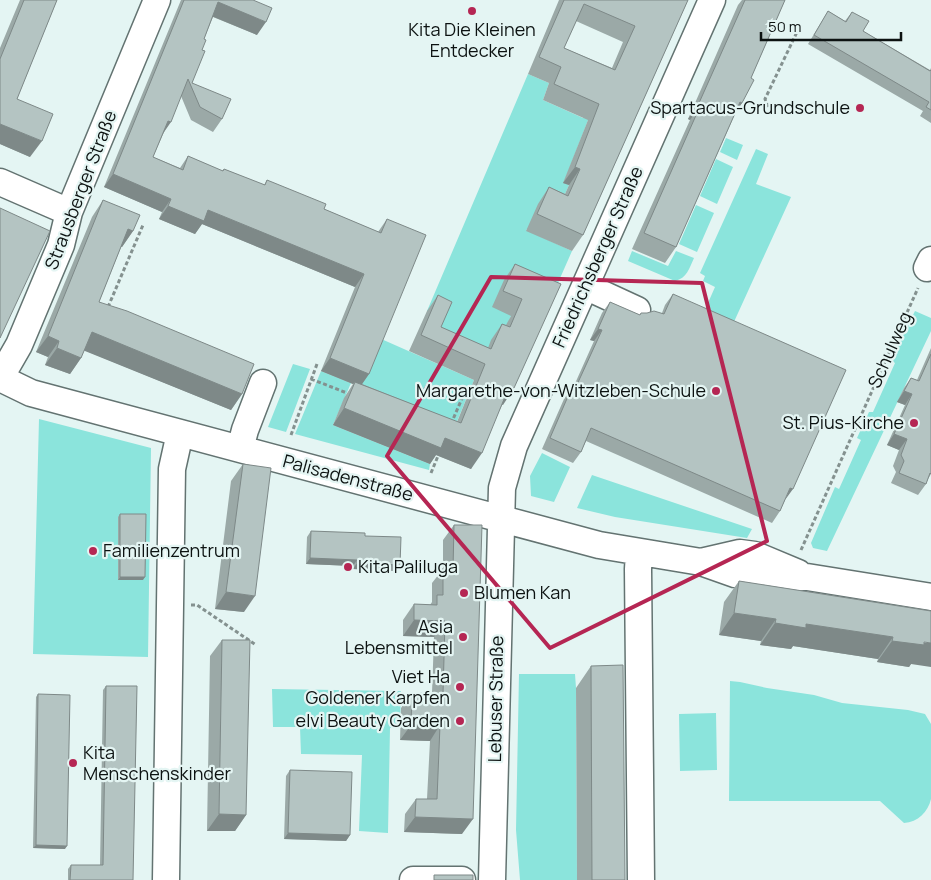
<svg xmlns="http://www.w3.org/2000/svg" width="931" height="880" viewBox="0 0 931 880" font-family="Manrope,sans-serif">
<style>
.green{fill:#8be4dc}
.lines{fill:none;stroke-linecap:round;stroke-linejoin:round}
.minor-casing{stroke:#637371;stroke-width:29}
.path{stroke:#84918f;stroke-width:3;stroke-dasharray:4 2.5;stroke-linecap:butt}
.minor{stroke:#fff;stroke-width:26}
.wall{fill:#9ba9a7;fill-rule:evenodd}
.shaded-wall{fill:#7e8988}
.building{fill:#b4c4c2;stroke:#7e8988;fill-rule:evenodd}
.marked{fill:none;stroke:#b52653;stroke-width:4;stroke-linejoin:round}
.poi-dot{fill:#b52653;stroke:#e4f5f3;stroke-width:2}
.labels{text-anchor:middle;stroke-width:4.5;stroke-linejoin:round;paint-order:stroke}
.poi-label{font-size:18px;fill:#0c1211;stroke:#e4f5f3;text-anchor:end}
.street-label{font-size:18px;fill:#0c1211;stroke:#e4f5f3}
</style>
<rect width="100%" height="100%" fill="#e4f5f3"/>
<path class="green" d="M528,74L549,83L543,100L583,118L588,113L590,115L564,182L569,185L557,212L526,230L572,251L550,301L511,316L499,343L479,366L463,359L427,311Z
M726,138L743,145L737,160L720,152Z
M756,149L768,154L756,184L791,197L733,324L704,312L715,287L703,281L705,276L700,273Z
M716,159L733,167L717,204L700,196Z
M696,205L714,213L697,252L679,244Z
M632,251L668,266L676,251L694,258C689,269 687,278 675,281L628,261Z
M915,311L931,318V331L827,551L813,548L811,543L835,487L839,489L861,440L857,438L869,412H873L895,363L891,360Z
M379,338L474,380L449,441L359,387Z
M293,364L310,369L286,432L268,427Z
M321,371L351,383L333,425L430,464L429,470L295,434Z
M39,419L151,448L148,657L33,654Z
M542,453L570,467L554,502L531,496L530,476Z
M592,475L752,529L747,538L615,517L577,508Z
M519,674H575L576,688L577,880H520L516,830Z
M730,681L740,682L767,688L814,695L842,703L908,710L925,714L931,724V799C928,812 918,822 904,823L880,801H729Z
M272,689L401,691L400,727L390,728L388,833L359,831L362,755L301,754L300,727H273Z
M716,713L717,770L680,771L679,714Z"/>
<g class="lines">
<defs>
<path id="minor" d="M0,182L69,212
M927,268L931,260
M585,286L637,310
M0,378L31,393L599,545L701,562L735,574L757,577H807L931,597
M0,378L19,345L61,245L69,212L157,0
M240,449L245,430L263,383
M639,553L638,569L641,880
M701,562L740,553L755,555L798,573
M166,880L172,469L180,433
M413,880H462
M492,880L502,488L514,446L712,0"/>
</defs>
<use href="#minor" class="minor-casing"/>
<path class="path" d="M768,107L765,99L797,32
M108,307L143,225
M311,379L347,393
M451,424L463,396
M291,435L317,364
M431,473L438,456
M801,550L918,288
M191,605H197L256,645"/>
<use href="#minor" class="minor"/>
</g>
<path class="wall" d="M20,0H57L17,99L30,157L0,144V48Z
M181,0H253L257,35L213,17L204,39L202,50L192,83L222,119L213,132L191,120L181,96L164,132L153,157L180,168L188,156L222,171L224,169L264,185L267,180L324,209L378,232L387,219L369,374L362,384L457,422L474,380L409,351L427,311L438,295L441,327L488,348L491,340L502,324L506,325L511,316L492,307L504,280L515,264L561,284L471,469L436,455L430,464L333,425L344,398L353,384L321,371L355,287L202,224L195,234L159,219L162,212L104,187Z
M559,0H688L583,235L572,251L526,231L538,204L549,187L565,194L569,185L563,183L588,120L543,100L549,83L528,74ZM576,21L623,42L612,68L564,48Z
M742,0H785L751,78L742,103L735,114L676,247L665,263L632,249L690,120L688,119L738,5Z
M828,11L845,21L852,12L863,31L930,70L931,68V123L920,116L923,111L808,44Z
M103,200L133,231L122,247H121L99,302L242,394L231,410L84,350L81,358L70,374L45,365L48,357L36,352L92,217Z
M673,294L785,500L780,511L772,523L586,441L581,452L573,463L542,449L564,399L572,387L573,388L594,341L590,340L602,313L610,302L640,315L641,313H662L665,305Z
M931,348V474L928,479L926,484L918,495L891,483L896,472L893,466L899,450L887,445L905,405L897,402L904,388L911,378L917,380Z
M243,464L244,612L215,609L231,481Z
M120,514L143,580H118V517Z
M454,525L462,834L404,832L405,814L416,799H427L430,741L400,740L401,708L412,693H432L434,637L403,636V620L414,604L430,605L432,602V583L443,569V540Z
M311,531L365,536L400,565L396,571L353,569V566L306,564L307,537Z
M739,581L931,611L911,664L909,667L877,662L878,659L793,646L791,649L760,645L761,641L719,635L724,602Z
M222,640L246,815L235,831H207L210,656Z
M591,666L625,880H577L576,688Z
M106,686L133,880H68V869L71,865H100L103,690Z
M38,694L65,849L33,848L36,697Z
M290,770L350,835L346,841L284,839L286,776Z"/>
<path class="shaded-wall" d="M218,2L266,22L257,35L209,15Z
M740,102L742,103L731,119Z
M699,103L701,104L690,120L688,119Z
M168,121L171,122L162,135Z
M0,124L42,141L30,157L0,144Z
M575,167L580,169L569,185L563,183Z
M113,174L171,199L162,212L104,187Z
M168,206L208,210L364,274L355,287L202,224L195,234L159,219Z
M128,229L133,231L122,247L117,245Z
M598,329L602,330L594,341L590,340Z
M92,332L242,394L231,410L80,349Z
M48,336L59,341L48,357L36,352Z
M57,348L81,358L70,374L45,365Z
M330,358L369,374L360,387L355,382L353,384L321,371Z
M509,387L514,388L503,405L498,403Z
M904,391L912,394L905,405L897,402Z
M344,408L445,438L482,453L471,469L436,455L430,464L333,425Z
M894,434L907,439L899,450L887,445Z
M790,488L793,489L785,500Z
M310,558L357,560L353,566L306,564Z
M357,563L400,565L396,571L353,569Z
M120,577H145L143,580H118Z
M226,592L255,596L244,612L215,609Z
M734,613L776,619L761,641L719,635Z
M414,620L445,621L434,637L403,636Z
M775,623L806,624L893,637L878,659L793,646L791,649L760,645Z
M892,641L931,643V667L911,664L909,667L877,662Z
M411,725H440L430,741L400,740Z
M219,814L246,815L235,831H207Z
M415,817L473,819L462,834L404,832Z
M288,833L350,835L346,841L284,839Z
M36,845L67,846L65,849L33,848Z"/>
<path class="building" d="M24,0H57L17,99L53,114L42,141L0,124V59Z
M184,0H253L272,8L266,22L218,2L204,39L206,40L202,50L205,51L192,83L231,99L222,119L200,107L188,79L171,122L168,121L153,157L183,170L188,156L223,171L224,169L265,185L267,180L326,204L324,209L381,233L387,219L426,235L369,374L330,358L364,274L208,210L204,221L168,206L171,199L113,174Z
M564,0H688L583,235L537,214L549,187L568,196L580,169L575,167L599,104L554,84L561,67L539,57ZM584,4L635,26L615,70L564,48Z
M745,0H785L751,78L754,80L742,103L740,102L676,247L644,233L701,104L699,103Z
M828,11L846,22L852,12L869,21L863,31L930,71L931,70V110L926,107L929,102L814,35Z
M103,200L140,215L133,231L128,229L99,302L127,311L254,364L242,394L92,332L81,358L57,348L59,341L48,336Z
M0,208L50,231L0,338Z
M515,264L561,284L514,388L509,387L482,453L445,438L441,448L344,408L355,382L461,423L485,364L421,335L438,295L452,302L441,327L491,349L502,324L510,327L522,299L503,291Z
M673,294L846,370L793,489L790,488L780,511L591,428L581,452L550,438L572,387L575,389L602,330L598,329L610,302L640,315L641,313H647L654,311L664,314Z
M931,354V474L930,473L926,484L899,473L904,461L901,455L907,439L894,434L912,394L904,391L911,378L919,381Z
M243,464L271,468L255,596L226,592Z
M120,514H146L145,577H120Z
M454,525H482L473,819L415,817L416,799H437L440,725H411L412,693L443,694L445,621L414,620V604L437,605V595H443V568L453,569Z
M311,531L365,533V536L401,537L400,565L357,563V560L310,558Z
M739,581L931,611V643L924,642V645L892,641L893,637L806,624V628L775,623L776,619L734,613Z
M222,640H250L246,815L219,814Z
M623,665L625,880H592L591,666Z
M106,686H137L133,880H70L71,865H103Z
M38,694L70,695L67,846L36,845Z
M290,770L352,772L350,835L288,833Z
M434,875H473V880H434Z"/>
<path class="marked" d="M491,277L702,283L767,541L550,648L387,456Z"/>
<g class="poi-dot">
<circle cx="472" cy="11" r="5"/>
<circle cx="860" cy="108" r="5"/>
<circle cx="716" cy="391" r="5"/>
<circle cx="914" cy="423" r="5"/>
<circle cx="93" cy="551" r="5"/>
<circle cx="348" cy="567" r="5"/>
<circle cx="464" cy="593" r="5"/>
<circle cx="463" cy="637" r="5"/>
<circle cx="460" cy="687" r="5"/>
<circle cx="460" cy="721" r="5"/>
<circle cx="73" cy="763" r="5"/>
</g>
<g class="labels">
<g class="poi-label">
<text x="472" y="36" text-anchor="middle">Kita Die Kleinen<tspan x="472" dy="21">Entdecker</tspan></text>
<text x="850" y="114">Spartacus-Grundschule</text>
<text x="706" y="397">Margarethe-von-Witzleben-Schule</text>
<text x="904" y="429">St. Pius-Kirche</text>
<text x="103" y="557" text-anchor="start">Familienzentrum</text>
<text x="358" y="573" text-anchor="start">Kita Paliluga</text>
<text x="474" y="599" text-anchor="start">Blumen Kan</text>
<text x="453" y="633">Asia<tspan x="453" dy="21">Lebensmittel</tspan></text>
<text x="450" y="683">Viet Ha<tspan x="450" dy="21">Goldener Karpfen</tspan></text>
<text x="450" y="727">elvi Beauty Garden</text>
<text x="83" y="759" text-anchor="start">Kita<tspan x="83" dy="21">Menschenskinder</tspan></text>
</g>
<g class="street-label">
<text transform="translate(81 190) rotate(-69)" y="6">Strausberger Straße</text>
<text transform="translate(598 257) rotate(-66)" y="6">Friedrichsberger Straße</text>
<text transform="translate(890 350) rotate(-66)" y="6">Schulweg</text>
<text transform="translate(348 478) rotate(15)" y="6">Palisadenstraße</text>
<text transform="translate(496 699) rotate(-89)" y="6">Lebuser Straße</text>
</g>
</g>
<path d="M761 32v8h140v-8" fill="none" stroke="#0c1211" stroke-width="2.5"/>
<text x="768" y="32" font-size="15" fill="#0c1211" stroke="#e4f5f3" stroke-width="4" paint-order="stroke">50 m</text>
</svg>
